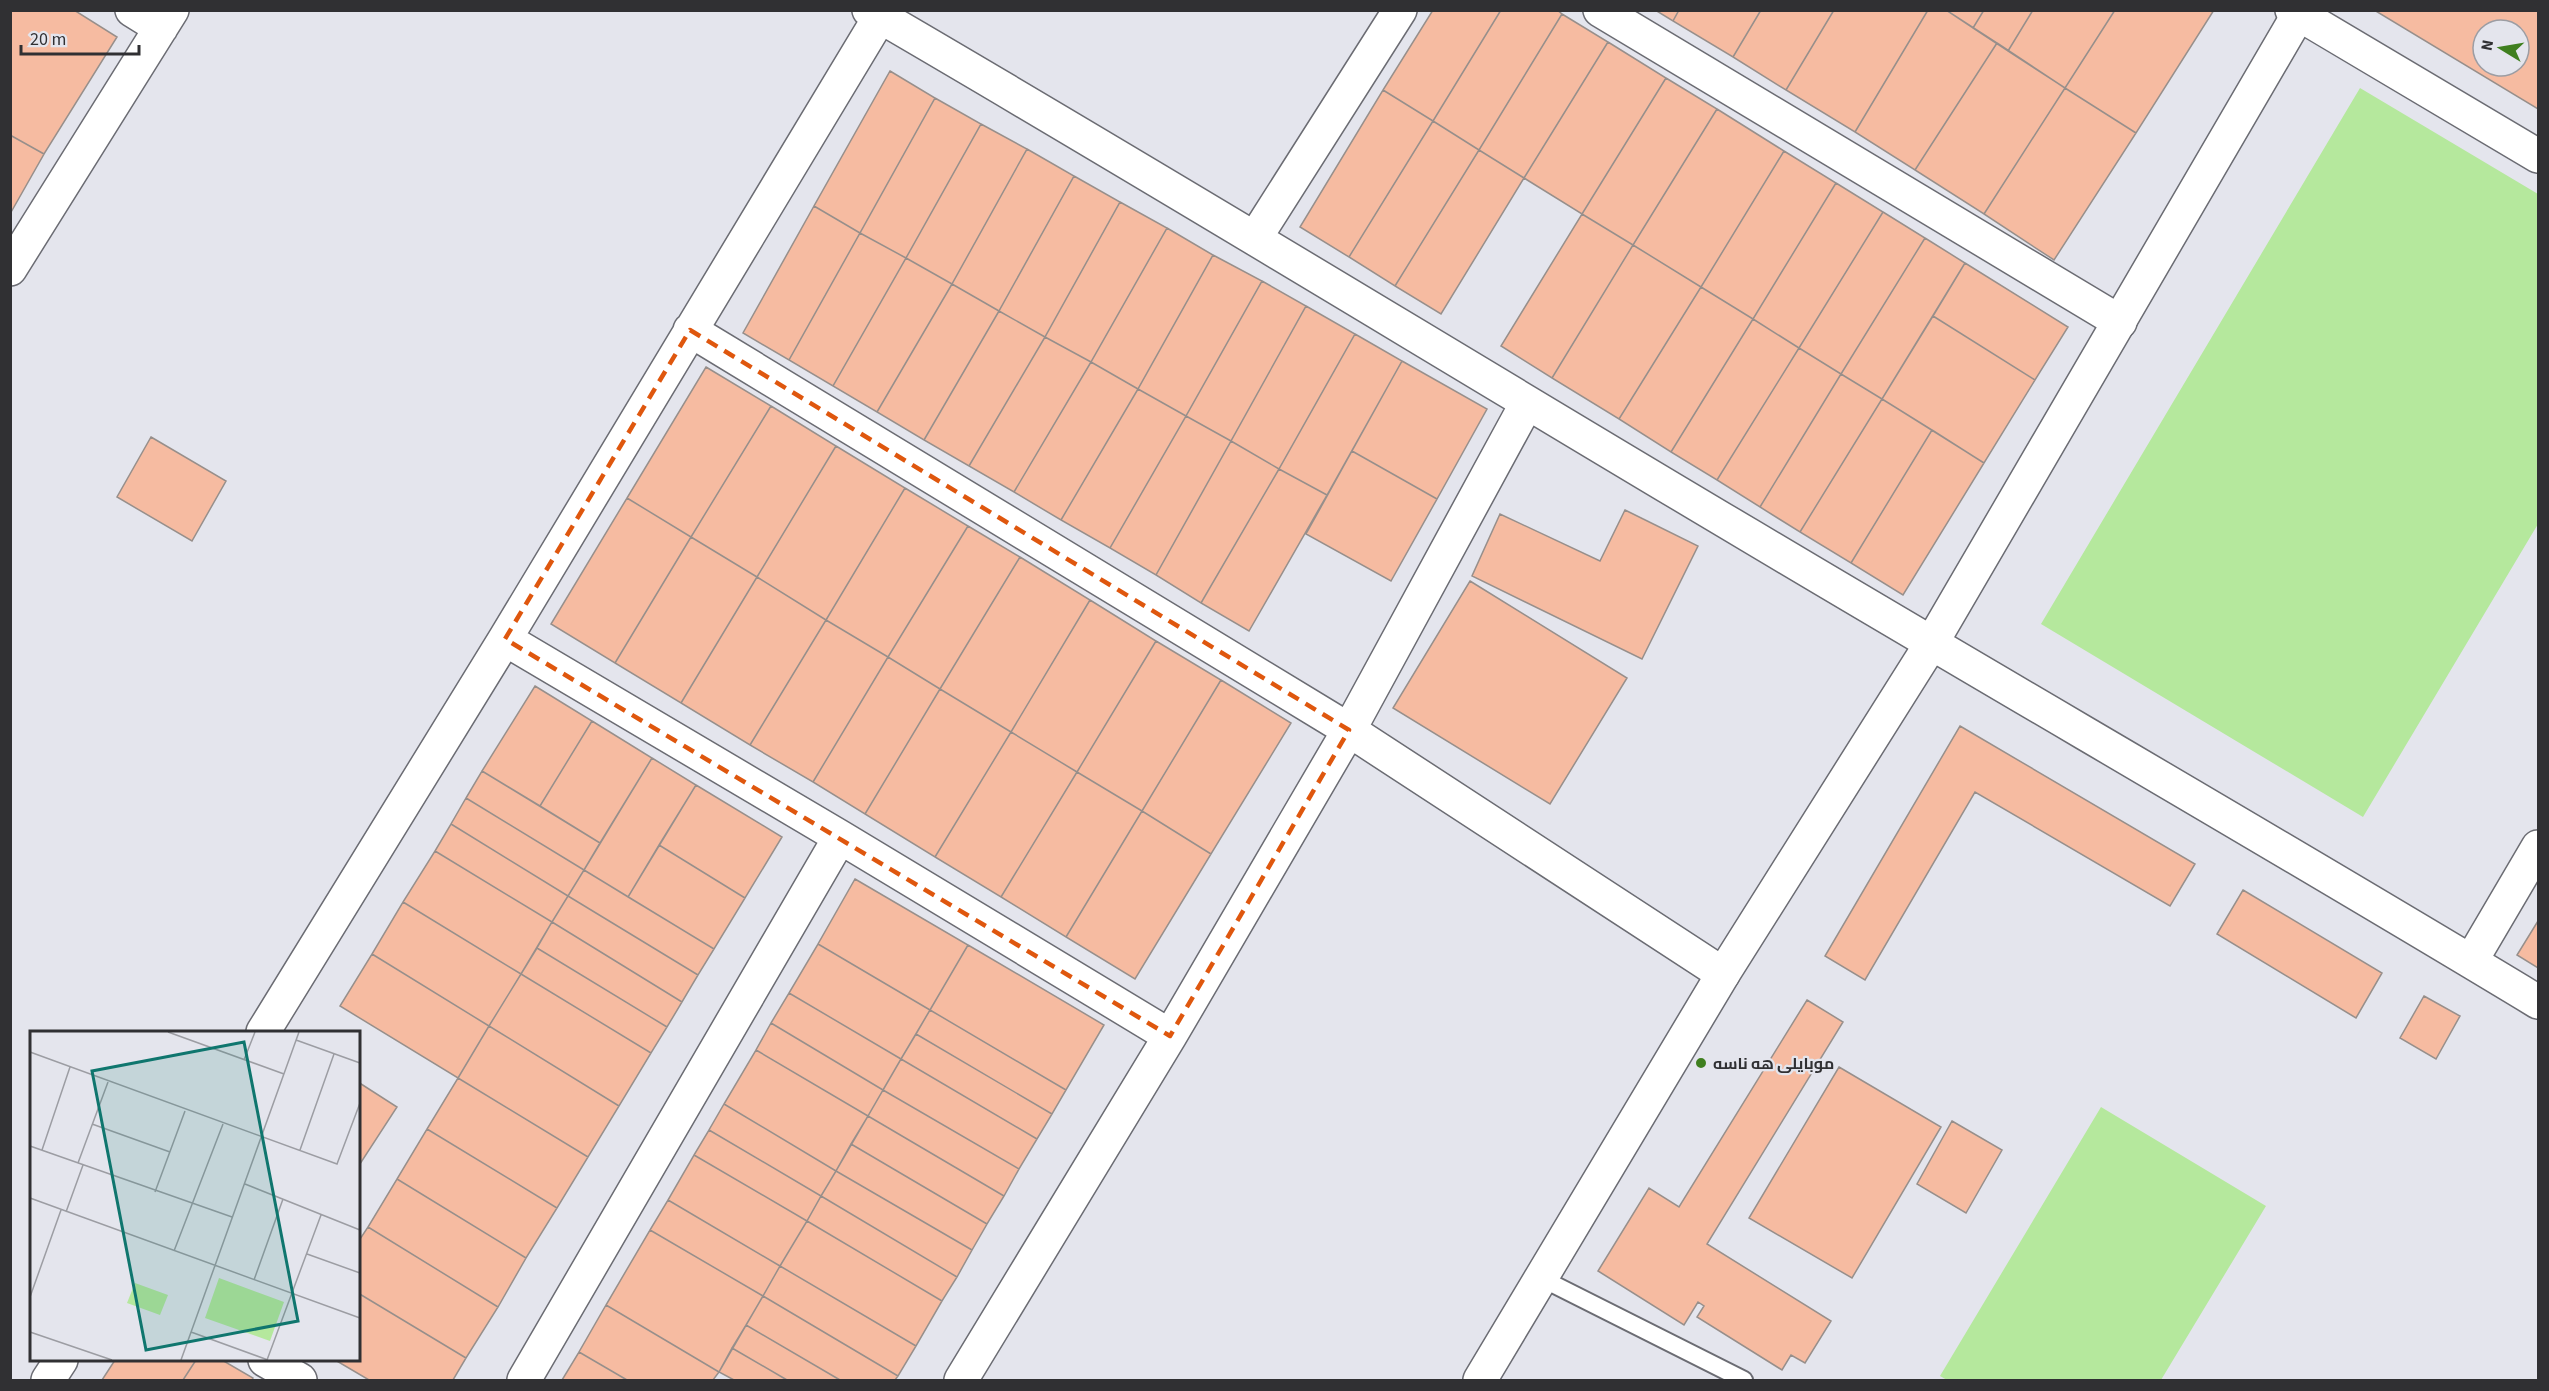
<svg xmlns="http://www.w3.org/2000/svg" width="2549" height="1391" viewBox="0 0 2549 1391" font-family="'Source Sans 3',Cairo,sans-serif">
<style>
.pitch{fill:#b5e89d}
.building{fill:#f6bba1;stroke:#978f8b;stroke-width:1.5;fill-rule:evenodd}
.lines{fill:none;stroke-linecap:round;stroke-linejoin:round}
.lane-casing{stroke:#6b6c73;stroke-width:20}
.street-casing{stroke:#6b6c73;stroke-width:36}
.secondary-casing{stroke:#6b6c73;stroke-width:36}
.lane{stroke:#fff;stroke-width:16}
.street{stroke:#fff;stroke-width:33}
.secondary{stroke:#fff;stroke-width:33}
.marked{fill:none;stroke:#df570e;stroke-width:4.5;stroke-dasharray:12 8;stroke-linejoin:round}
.poi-dot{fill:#3f7f1f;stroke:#e4e5ed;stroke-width:2}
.labels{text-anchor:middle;stroke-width:4.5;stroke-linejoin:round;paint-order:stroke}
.poi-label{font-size:16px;font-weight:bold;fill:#303033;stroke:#e4e5ed;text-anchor:start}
.inset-road{fill:none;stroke:#9c9da3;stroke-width:1.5}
.view{fill:#0f766e;fill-opacity:0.15;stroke:#0f766e;stroke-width:3}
.inset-edge{fill:none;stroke:#303033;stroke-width:3}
</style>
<rect width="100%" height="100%" fill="#e4e5ed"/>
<path class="pitch" d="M2360,88L2538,194V524L2363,817L2041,624Z
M2101,1107L2266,1206L2161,1380H1947L1940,1376Z"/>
<path class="building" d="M10,10H74L117,37L44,154L10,135Z
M1433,10H1501L1433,121L1383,90Z
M1501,10H1557L1562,14L1479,150L1433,121Z
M1655,10H1679L1673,21Z
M1679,10H1761L1733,57L1673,21Z
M1761,10H1834L1786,90L1733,57Z
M1834,10H1928L1855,132L1786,90Z
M1928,10H1946L1997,43L1915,170L1855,132Z
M1946,10H1984L1973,28Z
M1984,10H2033L2008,51L1973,28Z
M2033,10H2115L2065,88L2008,51Z
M2115,10H2214L2136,133L2065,88Z
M2374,10H2538V109ZM2483,30H2519V66H2483Z
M1562,14L1608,42L1524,178L1479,150Z
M1608,42L1666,78L1582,214L1524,178Z
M1997,43L2065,88L1984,214L1915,170Z
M890,71L935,98L860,233L814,206Z
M1666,78L1717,109L1633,245L1582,214Z
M2065,88L2136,133L2054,260L1984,214Z
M1383,90L1433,121L1349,257L1300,227Z
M935,98L981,124L906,258L860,233Z
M1717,109L1784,151L1701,287L1633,245Z
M1433,121L1479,150L1395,286L1349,257Z
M981,124L1027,149L952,284L906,258Z
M10,135L44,154L10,214Z
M1027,149L1074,176L999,311L952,284Z
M1479,150L1524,178L1441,314L1395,286Z
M1784,151L1836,183L1753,319L1701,287Z
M1074,176L1120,202L1045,337L999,311Z
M1836,183L1883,212L1799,348L1753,319Z
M1120,202L1167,228L1091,362L1045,337Z
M814,206L860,233L789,360L743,333Z
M1883,212L1925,238L1841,374L1799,348Z
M1582,214L1633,245L1552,378L1501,346Z
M1167,228L1213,255L1138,389L1091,362Z
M860,233L906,258L833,386L789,360Z
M1925,238L1965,263L1882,399L1841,374Z
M1633,245L1701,287L1619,419L1552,378Z
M1213,255L1262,281L1186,416L1138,389Z
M906,258L952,284L877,412L833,386Z
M1965,263L2068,327L2035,380L1933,316Z
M1262,281L1306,306L1231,441L1186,416Z
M952,284L999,311L924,440L877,412Z
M1701,287L1753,319L1671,452L1619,419Z
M1306,306L1355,334L1279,469L1231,441Z
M999,311L1045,337L969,466L924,440Z
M1933,316L2035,380L1984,463L1882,399Z
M1753,319L1799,348L1717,480L1671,452Z
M1355,334L1402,361L1327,495L1279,469Z
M1045,337L1091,362L1014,492L969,466Z
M1799,348L1841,374L1760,507L1717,480Z
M1402,361L1487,409L1437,499L1352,451Z
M1091,362L1138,389L1061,520L1014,492Z
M706,367L771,406L691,537L627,498Z
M1841,374L1882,399L1800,532L1760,507Z
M1138,389L1186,416L1110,548L1061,520Z
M1882,399L1932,430L1851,563L1800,532Z
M771,406L836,446L757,577L691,537Z
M1186,416L1231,441L1156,575L1110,548Z
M1932,430L1984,463L1903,595L1851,563Z
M151,437L226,481L192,541L117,497Z
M1231,441L1279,469L1201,603L1156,575Z
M836,446L905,488L826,620L757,577Z
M1352,451L1437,499L1391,581L1306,534Z
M1279,469L1327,495L1249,631L1201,603Z
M905,488L968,526L888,657L826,620Z
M627,498L691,537L615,663L551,624Z
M1625,510L1698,546L1642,659L1472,576L1500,514L1600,561Z
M968,526L1020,557L940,689L888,657Z
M691,537L757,577L681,703L615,663Z
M1020,557L1090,600L1011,732L940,689Z
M757,577L826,620L750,745L681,703Z
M1470,581L1627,678L1550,804L1393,708Z
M1090,600L1156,641L1077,772L1011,732Z
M826,620L888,657L813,782L750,745Z
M1156,641L1221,680L1142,811L1077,772Z
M888,657L940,689L865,814L813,782Z
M1221,680L1291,723L1211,854L1142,811Z
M535,686L592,721L540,806L482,771Z
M940,689L1011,732L935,857L865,814Z
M592,721L652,758L600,843L540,806Z
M1960,726L2195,864L2170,906L1975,792L1865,980L1825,956Z
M1011,732L1077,772L1001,897L935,857Z
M652,758L696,785L628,897L584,870Z
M482,771L600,843L584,870L466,798Z
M1077,772L1142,811L1066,937L1001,897Z
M696,785L782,837L745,898L659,845Z
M466,798L584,870L568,896L451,824Z
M1142,811L1211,854L1135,979L1066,937Z
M451,824L568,896L552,922L435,851Z
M659,845L745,898L714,949L628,897Z
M435,851L552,922L521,974L403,902Z
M584,870L714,949L698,975L568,896Z
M855,879L968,945L930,1010L818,944Z
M2243,890L2382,973L2356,1018L2217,934Z
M568,896L698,975L682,1002L552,922Z
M403,902L521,974L489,1026L372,954Z
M2538,921V968L2517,955Z
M552,922L682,1002L667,1027L537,948Z
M818,944L930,1010L901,1059L789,993Z
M968,945L1104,1025L1066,1090L930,1010Z
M537,948L667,1027L651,1053L521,974Z
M372,954L489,1026L458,1078L340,1006Z
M521,974L651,1053L619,1106L489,1026Z
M789,993L901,1059L883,1090L771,1023Z
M2424,996L2460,1016L2436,1059L2400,1038Z
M1807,1000L1843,1022L1707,1244L1831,1321L1805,1363L1791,1355L1782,1370L1697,1317L1704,1306L1698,1302L1684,1325L1598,1271L1649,1188L1679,1207Z
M930,1010L1066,1090L1052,1114L916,1034Z
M771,1023L883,1090L868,1116L756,1050Z
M489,1026L619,1106L588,1157L458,1078Z
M916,1034L1052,1114L1037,1139L901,1059Z
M756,1050L868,1116L836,1171L724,1104Z
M901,1059L1037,1139L1019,1169L883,1090Z
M1839,1067L1941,1127L1852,1278L1749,1218Z
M458,1078L588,1157L557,1208L427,1129Z
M358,1082L397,1107L358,1167Z
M883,1090L1019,1169L1004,1196L868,1116Z
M724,1104L836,1171L821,1196L709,1130Z
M868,1116L1004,1196L987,1224L851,1144Z
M1952,1121L2002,1150L1966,1213L1917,1184Z
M427,1129L557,1208L526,1258L397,1179Z
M709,1130L821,1196L807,1221L694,1155Z
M851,1144L987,1224L972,1250L836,1171Z
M694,1155L807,1221L780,1266L668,1200Z
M836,1171L972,1250L957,1277L821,1196Z
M397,1179L526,1258L498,1307L368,1227Z
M821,1196L957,1277L942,1301L807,1221Z
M668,1200L780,1266L763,1296L650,1230Z
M807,1221L942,1301L916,1346L780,1266Z
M368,1227L498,1307L466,1358L358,1293V1242Z
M650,1230L763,1296L719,1372L606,1305Z
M780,1266L916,1346L898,1376L763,1296Z
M358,1293L466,1358L453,1380H369L335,1360H358Z
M763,1296L898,1376L895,1380H840L746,1325Z
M606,1305L719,1372L713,1380H627L579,1352Z
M746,1325L840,1380H787L732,1348Z
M732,1348L787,1380H734L719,1372Z
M579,1352L627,1380H562Z
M115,1360H196L183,1380H102Z
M196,1360H222L253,1378L252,1380H183Z"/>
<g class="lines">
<defs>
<path id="lane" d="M1541,1278L1744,1380"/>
<path id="street" d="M132,10L161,28
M869,10C1165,182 1456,361 1749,535C2012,692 2277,844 2538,1002
M1600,10L2120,322
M2292,10L2538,156
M1255,238L1400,10
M10,269L172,10
M690,330L1349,730L1723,974
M505,639L840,837L1170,1036
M2471,961L2538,847
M263,1032L505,639L884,10
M265,1360L300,1380
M48,1380L61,1360
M524,1380L840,837
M961,1380L1170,1036L1349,730L1527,403"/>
<path id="secondary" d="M1480,1380L1723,974L1931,644L2301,10"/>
</defs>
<use href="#lane" class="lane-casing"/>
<use href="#street" class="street-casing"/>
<use href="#secondary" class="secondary-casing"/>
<use href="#lane" class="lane"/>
<use href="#street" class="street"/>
<use href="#secondary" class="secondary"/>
</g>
<path class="marked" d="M690,330L1349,730L1170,1036L505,639Z"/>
<circle class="poi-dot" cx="1701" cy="1063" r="6"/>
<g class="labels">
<g class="poi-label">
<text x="1713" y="1069">موبایلی هه ناسه</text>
</g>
</g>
<g transform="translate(30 1031)">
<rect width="330" height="330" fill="#e4e5ed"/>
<path d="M189,247L254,271L240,310L175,287ZM105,252L138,264L130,284L97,272Z" fill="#b5e89d"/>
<path class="inset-road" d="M138,1L254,43M266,9L330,32M0,21L307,133L330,72M214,29L225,1M62,93L140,121M0,115L202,186M12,119L40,36M270,119L304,23M48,132L78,51M215,153L330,199M125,161L155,80M0,167L330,287M36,181L53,134M144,220L193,93M277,223L330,242M224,249L253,168M0,266L31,179M0,301L82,329M161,301L238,329M151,329L269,1M237,329L291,184"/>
<path class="view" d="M214,11L268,290L116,319L62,40Z"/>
<rect width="330" height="330" class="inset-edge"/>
</g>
<rect width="2549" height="1391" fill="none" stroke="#303033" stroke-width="24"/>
<g transform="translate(2501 48) rotate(281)"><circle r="28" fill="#e4e5ed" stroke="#9c9da3" stroke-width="1.5"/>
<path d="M0-4.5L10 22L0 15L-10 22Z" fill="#3f7f1f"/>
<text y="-9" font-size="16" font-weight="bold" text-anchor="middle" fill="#303033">N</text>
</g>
<path d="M21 45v9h118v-9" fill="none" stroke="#303033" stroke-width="3"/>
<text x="30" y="45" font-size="18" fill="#303033" stroke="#e4e5ed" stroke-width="4.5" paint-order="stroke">20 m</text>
</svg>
